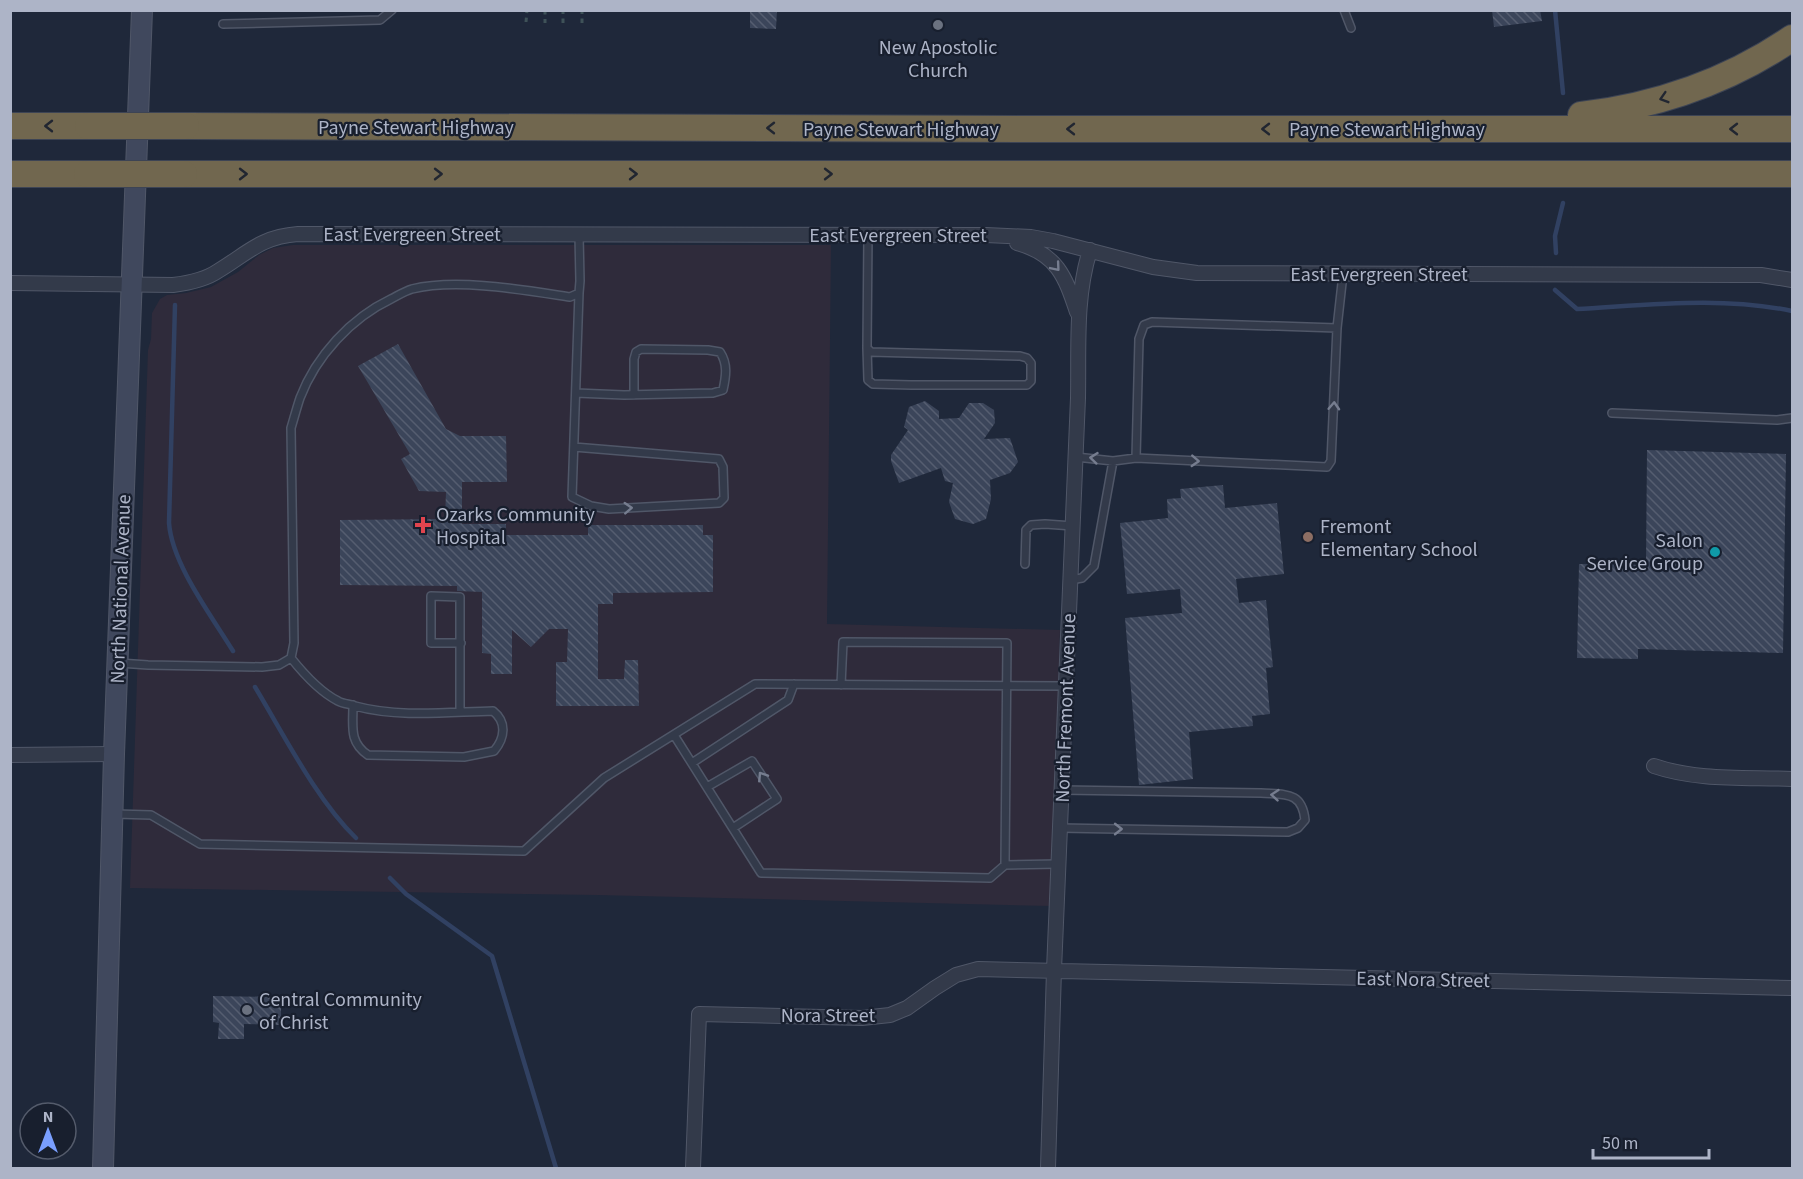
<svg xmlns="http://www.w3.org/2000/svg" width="1803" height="1179" viewBox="0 0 1803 1179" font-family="'Source Sans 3',sans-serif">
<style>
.medical{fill:#2f2b3b}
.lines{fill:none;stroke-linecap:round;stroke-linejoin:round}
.stream{stroke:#314162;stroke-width:4.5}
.building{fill:url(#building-back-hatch)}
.service-casing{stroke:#505768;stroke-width:10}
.minor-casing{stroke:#505768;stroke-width:16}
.secondary-casing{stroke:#505768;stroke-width:22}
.motorway-casing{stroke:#3d4454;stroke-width:28}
.path{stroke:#3f5258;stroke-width:3;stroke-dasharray:4.5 4.5;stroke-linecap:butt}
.service{stroke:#333a4a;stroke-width:7}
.minor{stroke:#333a4a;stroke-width:14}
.secondary{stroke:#40485d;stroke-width:20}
.motorway{stroke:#71674f;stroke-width:26}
.motorway-bridge-casing{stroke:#3d4454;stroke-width:28;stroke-linecap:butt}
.motorway-bridge{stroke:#71674f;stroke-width:26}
.oneway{stroke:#212631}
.oneway2{stroke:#767d8f}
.worship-dot{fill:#6b7280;stroke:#181f2e;stroke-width:2}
.health-dot{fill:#e0444e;stroke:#181f2e;stroke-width:2}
.education-dot{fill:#8d6e63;stroke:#181f2e;stroke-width:2}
.culture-dot{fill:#0f9aa8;stroke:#181f2e;stroke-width:2}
.labels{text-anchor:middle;stroke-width:4.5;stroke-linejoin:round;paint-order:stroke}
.poi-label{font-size:20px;fill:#adb4c7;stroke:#181f2e;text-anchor:start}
.street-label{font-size:20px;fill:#adb4c7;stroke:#181f2e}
</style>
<defs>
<pattern id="building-back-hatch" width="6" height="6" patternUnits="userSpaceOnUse" patternTransform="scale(1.5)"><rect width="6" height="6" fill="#3b455a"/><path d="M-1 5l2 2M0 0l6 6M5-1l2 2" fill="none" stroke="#555d70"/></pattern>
</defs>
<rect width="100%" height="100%" fill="#1f283a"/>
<path class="medical" d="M293,245H831L827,624L1060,630L1052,906L597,895L130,888L148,350L151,339L152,313L160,299L167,295L186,293L211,287L238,272L259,255L273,248Z"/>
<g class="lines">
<path class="stream" d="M1555,10L1563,93
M1556,253L1555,236L1563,203
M1555,290L1577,309C1648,305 1722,296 1792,311
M175,305L169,523C172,564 211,615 233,651
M255,687C284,735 316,799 356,838
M390,878L406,894L492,956L556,1168"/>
</g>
<path class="building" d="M750,10H777L776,29L750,28Z
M1492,10H1540L1542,21L1494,27Z
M398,344L446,429L460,436H506L507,482H462V524H506V535H588V525H703V535H713V592L613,593V604H598V679H624L625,660H638L639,706H556V662H567L568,629H549L531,647L512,630V674H491V654L482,653V592L457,591V586L340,585V520L445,519L446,492L419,491L401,459L410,454L358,366Z
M925,401L939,411V419L959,418L969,403H983L994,410L995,423L984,439L1010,438L1018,462L1010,473L990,480L991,499L986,519L973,524L955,519L949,502L953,483L945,481L941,468L899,483L891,461V455L908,430L904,427L909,407Z
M1647,450L1786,454L1783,653L1638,649V659L1577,658L1579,564L1646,565Z
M1223,485L1225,508L1277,503L1284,574L1236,579L1239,603L1266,600L1273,667L1266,668L1270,714L1252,716L1253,726L1189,732L1193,779L1139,785L1125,618L1182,613L1180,589L1127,594L1120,523L1168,518L1167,499L1181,498L1180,489Z
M213,996L281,997V1025L244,1024V1039H218L219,1023L213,1022Z"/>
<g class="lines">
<defs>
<path id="service" d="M1344,10L1351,28
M223,24L380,20L392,10
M867,348L868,380L873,384L911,385H1027L1031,381V363L1027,358L1020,356L871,352L867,348L868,235
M576,393L624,395L713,393L723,390C726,376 728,364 720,352L708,350L641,349L636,352L634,359V395
M1612,413L1777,420L1792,418
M574,447L719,459L723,467L724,498L719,503L609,509L591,506L572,497L579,293
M1076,457L1113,461L1136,458L1139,339L1144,325L1152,322L1337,328L1343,274
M1136,458L1327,467L1331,461L1337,328
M1025,564L1026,530L1031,525L1045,524L1073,526
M1070,580L1082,578L1094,566L1113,461
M291,658C303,673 320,692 338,701C343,704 350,704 355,706C399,718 448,712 493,711C507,722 505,738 494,751L464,757L368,755C349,742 353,727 353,705
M119,663L148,665L262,667L279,665L291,658L294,643L291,428C294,418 297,407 300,398C316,356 351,318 391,299C397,296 405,291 412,289C457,278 524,290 570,297L579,293L580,281L579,235
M841,685L843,642L1007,643L1005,865
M460,712V597L431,596V643H461
M674,735L761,873L990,878L1005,865L1058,864
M692,763L788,700L794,684
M707,787L752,761L777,799L733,828
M115,814L151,815L200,844L524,851L604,778L755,684L1066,686
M1060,828L1288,832L1298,828L1305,820C1302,791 1285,795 1261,793L1062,790"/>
<path id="minor" d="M1017,243C1057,254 1065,276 1077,312
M10,283L173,285C189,283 205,280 218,271C248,253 260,237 298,234L986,235L1031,237L1053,241L1153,267L1197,273L1740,275H1761L1792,280
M10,755L114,754
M1654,766C1698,781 1746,777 1792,779
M693,1168L699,1014L862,1018L890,1015L907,1008L935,988L956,975L978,969L1792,988
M1048,1168L1054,970L1078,398C1079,348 1075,298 1090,250"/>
<path id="secondary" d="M103,1168L114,754L142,10"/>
<path id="motorway" d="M1581,115C1656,106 1729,81 1792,38
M10,126H88
M186,126L1047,129H1792
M10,174H87
M184,174H1792"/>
</defs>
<use href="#service" class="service-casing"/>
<use href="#minor" class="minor-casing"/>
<use href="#secondary" class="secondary-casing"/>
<use href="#motorway" class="motorway-casing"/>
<path class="path" d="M545,10V23
M526,22L527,10
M563,23V10
M582,23V10"/>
<use href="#service" class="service"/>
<use href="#minor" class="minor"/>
<use href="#secondary" class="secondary"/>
<use href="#motorway" class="motorway"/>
<defs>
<path id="motorway-bridge" d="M88,126H186
M87,174H184"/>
</defs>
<use href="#motorway-bridge" class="motorway-bridge-casing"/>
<use href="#motorway-bridge" class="motorway-bridge"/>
</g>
<defs><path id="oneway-chevron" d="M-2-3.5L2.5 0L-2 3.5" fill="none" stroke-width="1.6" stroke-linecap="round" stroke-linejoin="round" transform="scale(1.5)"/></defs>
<g class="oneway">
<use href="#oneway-chevron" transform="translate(1664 98) rotate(163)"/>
<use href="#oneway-chevron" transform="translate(49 126) rotate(-180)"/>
<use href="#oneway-chevron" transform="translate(771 128) rotate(-180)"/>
<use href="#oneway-chevron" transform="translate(1071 129) rotate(180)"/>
<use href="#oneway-chevron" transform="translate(1266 129) rotate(180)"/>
<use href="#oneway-chevron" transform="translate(1734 129) rotate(-180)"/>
<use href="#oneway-chevron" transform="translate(243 174)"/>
<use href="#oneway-chevron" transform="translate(438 174)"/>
<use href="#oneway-chevron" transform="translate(633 174)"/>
<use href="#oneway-chevron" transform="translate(828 174)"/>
</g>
<g class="oneway2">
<use href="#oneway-chevron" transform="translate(1056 267) rotate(50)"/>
<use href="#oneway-chevron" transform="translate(1334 406) rotate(-87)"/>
<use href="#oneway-chevron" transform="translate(1094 458) rotate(-174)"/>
<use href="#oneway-chevron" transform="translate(1195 461) rotate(3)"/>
<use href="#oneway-chevron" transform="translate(628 508) rotate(-3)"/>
<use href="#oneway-chevron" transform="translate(762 776) rotate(-123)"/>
<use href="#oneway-chevron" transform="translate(1275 795) rotate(-175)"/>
<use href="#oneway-chevron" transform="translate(1118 829)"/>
</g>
<g class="worship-dot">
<circle cx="938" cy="25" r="6"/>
<circle cx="247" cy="1010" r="6"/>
</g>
<path class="health-dot" d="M420 516h6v6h6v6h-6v6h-6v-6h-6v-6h6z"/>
<circle class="education-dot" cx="1308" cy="537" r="6"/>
<circle class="culture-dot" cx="1715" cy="552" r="6"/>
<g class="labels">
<g class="poi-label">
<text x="938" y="54" text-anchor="middle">New Apostolic<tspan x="938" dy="23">Church</tspan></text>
<text x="436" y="521">Ozarks Community<tspan x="436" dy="23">Hospital</tspan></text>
<text x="1320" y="533">Fremont<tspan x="1320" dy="23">Elementary School</tspan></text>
<text x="1703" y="547" text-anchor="end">Salon<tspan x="1703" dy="23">Service Group</tspan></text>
<text x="259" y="1006">Central Community<tspan x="259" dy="23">of Christ</tspan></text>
</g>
<g class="street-label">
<text x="416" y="134">Payne Stewart Highway</text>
<text x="901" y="136">Payne Stewart Highway</text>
<text x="1387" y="136">Payne Stewart Highway</text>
<text x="412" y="241">East Evergreen Street</text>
<text x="898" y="242">East Evergreen Street</text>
<text x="1379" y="281">East Evergreen Street</text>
<text transform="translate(120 589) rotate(-88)" y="7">North National Avenue</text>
<text transform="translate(1065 708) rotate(-88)" y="7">North Fremont Avenue</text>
<text transform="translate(1423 979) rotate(1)" y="7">East Nora Street</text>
<text x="828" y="1022">Nora Street</text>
</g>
</g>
<rect width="1803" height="1179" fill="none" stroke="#adb4c7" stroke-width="24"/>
<g transform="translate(48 1131)"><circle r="28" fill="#181f2e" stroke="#545b6b" stroke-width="1.5"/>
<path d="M0-4.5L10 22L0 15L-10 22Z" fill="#7a9fff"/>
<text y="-9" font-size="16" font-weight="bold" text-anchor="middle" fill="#adb4c7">N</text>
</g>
<path d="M1593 1149v9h116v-9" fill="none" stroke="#adb4c7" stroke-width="3"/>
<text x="1602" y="1149" font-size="18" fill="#adb4c7" stroke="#181f2e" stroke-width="4.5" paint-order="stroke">50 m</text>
</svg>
